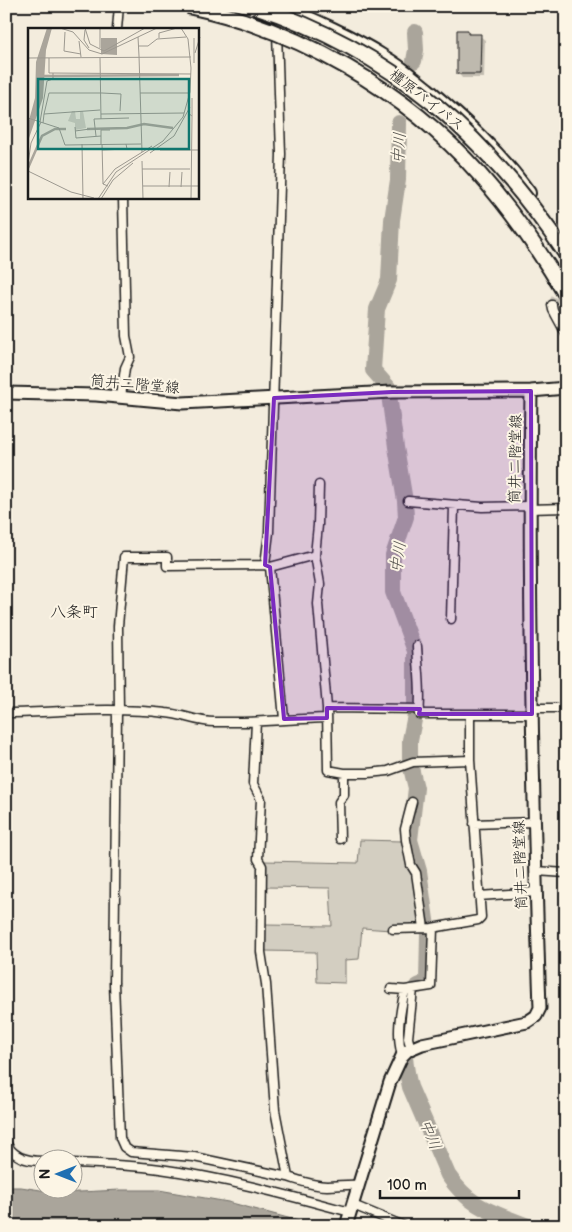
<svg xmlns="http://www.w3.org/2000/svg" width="572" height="1232" viewBox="0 0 572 1232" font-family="'Balsamiq Sans','Klee One',sans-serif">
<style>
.green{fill:#d3cec1;stroke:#78756e}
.water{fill:#aaa59b;stroke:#716e68}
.shadow{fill:#0003}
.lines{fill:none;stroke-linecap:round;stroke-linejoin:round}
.river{stroke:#aaa59b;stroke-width:16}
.building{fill:#beb9ae;stroke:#1c1c1c}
.street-tunnel{stroke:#c8c2b6;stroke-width:8;stroke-dasharray:8 4;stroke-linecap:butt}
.street-casing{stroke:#1c1c1c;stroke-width:11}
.secondary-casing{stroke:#1c1c1c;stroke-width:15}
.highway-casing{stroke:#1c1c1c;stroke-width:18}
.street{stroke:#fcf5e5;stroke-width:8}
.secondary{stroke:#fcf5e5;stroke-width:11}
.highway{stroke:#fcf5e5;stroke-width:14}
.highway-bridge-casing{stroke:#1c1c1c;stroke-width:18;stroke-linecap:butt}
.highway-bridge{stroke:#fcf5e5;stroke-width:14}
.marked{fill:#7b2cbf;fill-opacity:0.2;stroke:#7b2cbf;stroke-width:4;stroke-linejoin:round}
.labels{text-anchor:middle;stroke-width:4;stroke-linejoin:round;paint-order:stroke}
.street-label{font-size:15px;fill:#1c1c1c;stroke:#fcf5e5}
.water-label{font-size:16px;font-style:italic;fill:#55534f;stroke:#fcf5e5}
.neighbourhood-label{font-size:16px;fill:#1c1c1c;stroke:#fcf5e5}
.inset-river{fill:none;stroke:#aaa59b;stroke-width:2.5}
.inset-road{fill:none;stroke:#9d9990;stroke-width:1}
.view{fill:#0f766e;fill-opacity:0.15;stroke:#0f766e;stroke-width:2.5}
.inset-edge{fill:none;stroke:#1c1c1c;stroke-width:2.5}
</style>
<rect width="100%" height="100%" fill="#f3ecdd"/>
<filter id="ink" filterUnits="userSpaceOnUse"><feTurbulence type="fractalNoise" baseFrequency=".02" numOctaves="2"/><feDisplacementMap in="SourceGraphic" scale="10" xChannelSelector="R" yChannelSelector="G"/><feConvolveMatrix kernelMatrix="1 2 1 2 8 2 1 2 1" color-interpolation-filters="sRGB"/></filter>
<g filter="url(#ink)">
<path class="green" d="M360,840L402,841L413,881L419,925H392L391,930L362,928L359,959L345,960V983L317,982L316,952L265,951V925L332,926L330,888L265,887L264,861L358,863Z"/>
<path class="water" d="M6,1187H21L60,1193L120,1190H159L228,1202L318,1226H6Z"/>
<path class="shadow" d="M468,31L472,36H480L485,40L484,78H462L458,73Z"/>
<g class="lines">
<path class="river" d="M414,61L416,50L415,32
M399,123L398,180L392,220L389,280L377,309L373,370L388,387L396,447L405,501L406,517L393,555V592L415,651V715L410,740V764L416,788L410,840L419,871L428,934L427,982L418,986
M409,998C403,1032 402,1053 410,1087L448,1175C470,1208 492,1212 528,1226"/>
</g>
<path class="building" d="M457,30H468V34H481L480,74H457Z"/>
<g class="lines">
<path class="street-tunnel" d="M552,305L566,276"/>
<defs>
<path id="street" d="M117,29L119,6
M277,32L281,154L269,532L265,565L270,567L284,719
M566,120V132
M552,305L553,310L566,334
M121,397L125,368L130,357L126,336L123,198
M319,485L318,525L315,555L320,584L318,604L327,708L328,770L344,773H368L388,771L413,762L470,760
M408,501L482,507L529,506
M529,509L566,508
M270,567L315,555
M451,619L454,506
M417,646C418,669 422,692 419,714H532
M327,708L420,709
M532,708H566
M117,711L114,983L120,1138L124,1147L131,1152L194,1157L288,1177
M119,711L118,626L124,557H167V566L265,565
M6,713C59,712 113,707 166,713C182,714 197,722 214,722C252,723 290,719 327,718
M256,722L253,784L261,799L258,859L262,866L261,952L266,984L275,1110L288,1177C301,1181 313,1186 327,1186C338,1186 348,1184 359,1185
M412,802L405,829L406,840L411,865L416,873L424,928
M474,824L534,822
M340,839L339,802L344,795V773
M536,871L566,873
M479,896L536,892
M393,929L432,928L478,920L481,917L470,760V715
M391,989L405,990L431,986L433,928
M411,1049L408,1038L413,989
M402,1056C396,1034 400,1012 405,990
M6,1142C12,1157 28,1161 42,1161
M72,1163C102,1164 131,1165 160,1169C225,1178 287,1195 350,1212
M353,1205L404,1226"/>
<path id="secondary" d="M6,393L96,395L182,403L392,392L531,391L566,388
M346,1226L390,1082L402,1056L408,1050L422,1044L527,1022L536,1016L540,1008C533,803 528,597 531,391"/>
<path id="highway" d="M278,6C314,21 351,37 384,58C400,67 413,79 427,90C464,121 499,153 528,193"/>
</defs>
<use href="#street" class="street-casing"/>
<use href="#secondary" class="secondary-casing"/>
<use href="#highway" class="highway-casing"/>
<use href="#street" class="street"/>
<use href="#secondary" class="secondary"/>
<use href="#highway" class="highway"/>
<defs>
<path id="highway-bridge" d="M188,6C298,29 405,90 480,175C512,211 541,253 566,295
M255,6C393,51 487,136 566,254"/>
</defs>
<use href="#highway-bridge" class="highway-bridge-casing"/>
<use href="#highway-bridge" class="highway-bridge"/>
</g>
</g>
<path class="marked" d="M531,391L532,714H419L420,709L327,708V718L284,719L270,567L265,565L274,398L392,392Z"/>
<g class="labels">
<g class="street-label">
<text transform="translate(427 100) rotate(38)" y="5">橿原バイパス</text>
<text transform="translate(135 384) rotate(5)" y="5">筒井二階堂線</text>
<text transform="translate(515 459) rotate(-89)" y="5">筒井二階堂線</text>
<text transform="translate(520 865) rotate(-92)" y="5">筒井二階堂線</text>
</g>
<g class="water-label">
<text transform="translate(398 148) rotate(-86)" y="6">中川</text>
<text transform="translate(397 557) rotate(-81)" y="6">中川</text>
<text transform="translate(431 1134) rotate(68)" y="6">中川</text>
</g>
<g class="neighbourhood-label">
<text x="74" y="617">八条町</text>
</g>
</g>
<g transform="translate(28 28)">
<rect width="171" height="171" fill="#f3ecdd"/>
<path d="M44,83H47L48,91H52V83H55L58,100L47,102V95L40,93Z" fill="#d3cec1"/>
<path d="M19,0H24L18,22L15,70L0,113V96L7,70L8,34ZM73,10H89V27L73,26Z" fill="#aaa59b"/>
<path class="inset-river" d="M13,48L151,47M59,101L99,100L116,96L145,100M0,140L14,108L27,101H38"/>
<path class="inset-road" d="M32,0L45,4L61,22L74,26L129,0M57,0L62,16L76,23L117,0M57,2L56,12L61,20M37,4L36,23L53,26M110,9L111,28M131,10V5L149,0M51,13L53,29M111,18H120L129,11L158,9M72,20V1M167,25L172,9M111,28L114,124M0,30L163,29M21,30V45L163,46M72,30L73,91M166,35V10M74,65L93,66L92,83M112,65H160M160,85L164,88L163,171M16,86L21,65H74M73,86L156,85M164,88V70M0,90L31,100L37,117L113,116M12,94L19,53L25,51V45M15,95L16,86L72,82M47,99L48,110L73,108M47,103L62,101M68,108L66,91L101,90M54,116L55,171M73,116V102H82M74,116L75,156M74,122L99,121L98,116M132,122H172M122,125L146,108L162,79M114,133L115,171M0,136L3,115L13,94M114,141H162M0,143L43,164L66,170M80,158L75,156L87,141L124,118M115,158H172M141,159L142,144M153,159L154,144M70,171L88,144L135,113L155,89L162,64L163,40L160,11L153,0M73,171L85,152L105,135"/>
<path class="view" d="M10,51H161V121H10Z"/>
<rect width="171" height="171" class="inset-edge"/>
</g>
<rect width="572" height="1232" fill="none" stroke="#fcf5e5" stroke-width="25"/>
<rect x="12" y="12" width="547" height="1207" fill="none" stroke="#1c1c1c" stroke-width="2" filter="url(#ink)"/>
<g transform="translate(58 1174) rotate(270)"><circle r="24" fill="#fcf5e5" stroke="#a29e95"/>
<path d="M0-4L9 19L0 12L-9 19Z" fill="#1f6fb2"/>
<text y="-8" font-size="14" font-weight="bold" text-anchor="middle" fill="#1c1c1c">N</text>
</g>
<path d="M380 1190v8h139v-8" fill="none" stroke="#1c1c1c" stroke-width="2.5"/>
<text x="387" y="1190" font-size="15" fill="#1c1c1c" stroke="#fcf5e5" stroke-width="4" paint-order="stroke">100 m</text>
</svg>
